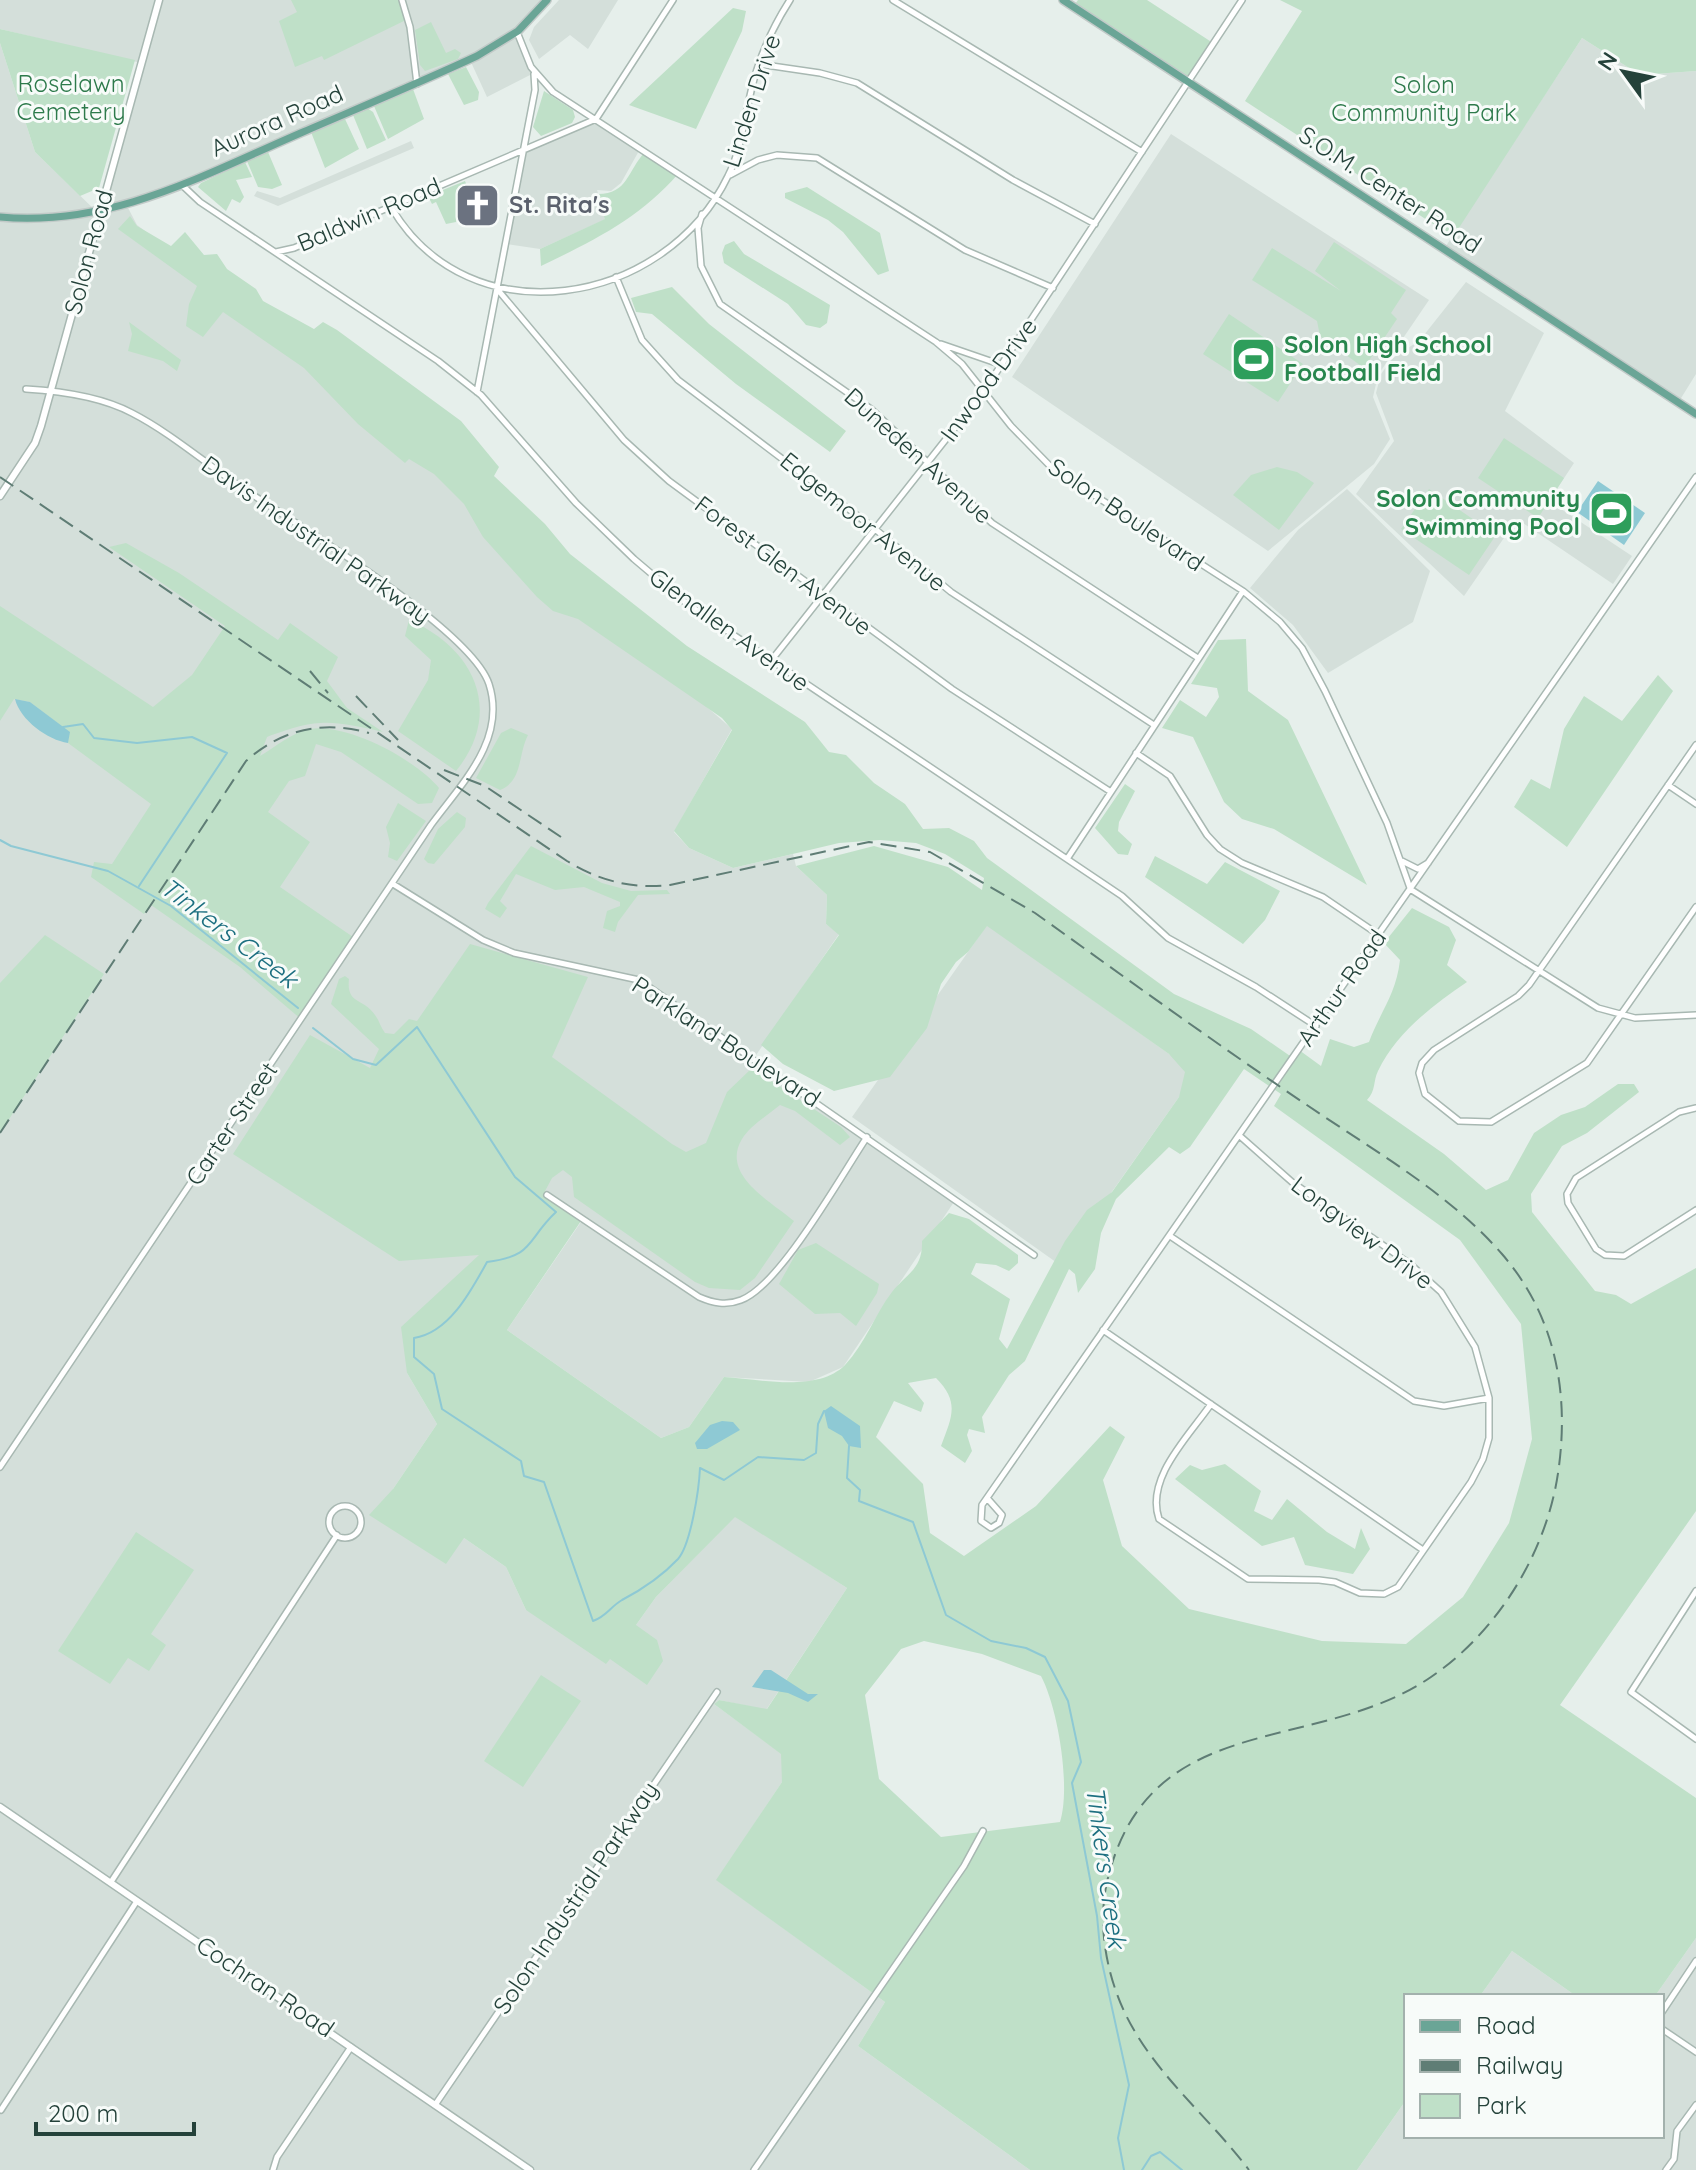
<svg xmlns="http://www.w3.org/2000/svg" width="1696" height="2170" viewBox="0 0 1696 2170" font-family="Quicksand,sans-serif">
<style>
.built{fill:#d4dfda}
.green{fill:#bfe0c8;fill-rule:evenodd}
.water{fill:#8ec9d4}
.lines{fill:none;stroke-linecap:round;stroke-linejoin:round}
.stream{stroke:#8ec9d4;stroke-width:2}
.minor-casing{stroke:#a8b8b2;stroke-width:8}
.tertiary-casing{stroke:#a8b8b2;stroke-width:9}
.primary-casing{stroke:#c2cac8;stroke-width:10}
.minor{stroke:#fff;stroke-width:5}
.tertiary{stroke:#fff;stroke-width:6}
.primary{stroke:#6aa596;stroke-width:7}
.rail{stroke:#5f7d75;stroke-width:2;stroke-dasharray:16 8;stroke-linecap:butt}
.labels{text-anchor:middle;stroke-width:6;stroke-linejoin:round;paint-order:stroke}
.park-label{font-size:24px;fill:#2d7a4b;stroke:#f7fbf9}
.street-label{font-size:24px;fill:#24423a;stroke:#f7fbf9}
.worship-label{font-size:24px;font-weight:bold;fill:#5b616d;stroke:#f7fbf9;text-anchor:start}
.leisure-label{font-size:24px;font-weight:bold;fill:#27864d;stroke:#f7fbf9;text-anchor:start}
.water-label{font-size:26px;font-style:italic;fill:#1c6f80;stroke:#f7fbf9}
</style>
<rect width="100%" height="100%" fill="#e6efeb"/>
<path class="built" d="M0,0H547L517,32L534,73L487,97L470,60L127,206L137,225L282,334L732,729L674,832L689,848L733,868L793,854L796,866L827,895L826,924L839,934L754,1058L956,1199L843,1367L809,1382L724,1377L689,1427L661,1438L507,1330L583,1219L407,1373L437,1424L393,1489L506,1567L526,1610L636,1625L656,1597L735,1516L847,1588L766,1710L719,1700L714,1704L782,1754V1782L717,1880L885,2002L858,2046L1030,2170H0V43L35,152L98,213L141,63L0,29Z
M559,0H618L588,49L570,35L539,59L529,40L534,27Z
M1582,38L1640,75L1696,71V374L1678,403L1444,249Z
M595,123L640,149L621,183L611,191L597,190L606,219L540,249L507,244L524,152Z
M1171,134L1429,300L1378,375L1373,397L1390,439L1374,464L1268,551L1012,377Z
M411,141L414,148L278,206L254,196L257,191L280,198Z
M1466,282L1544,333L1505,411L1574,463L1549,501L1632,556L1613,584L1517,519L1464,596L1356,494L1394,441L1376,393L1381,374L1393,358L1420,340Z
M1347,489L1430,571L1413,622L1328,673L1293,625L1250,588L1298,530Z
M987,925L1196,1073L1060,1265L852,1117Z
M1696,1938V2170H1357L1406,2100V2136H1662V1996H1655Z
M1512,1951L1576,1996H1480Z"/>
<path class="green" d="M291,0H399L408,19L324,60L322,56L295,67L279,21L297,12Z
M1078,0H1147L1213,43L1187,83L1073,7Z
M1280,0H1696V71L1640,75L1582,38L1453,237L1245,101L1302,11Z
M733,8L746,11L742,31L696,129L629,105Z
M431,22L446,53L455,49L461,53L458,59L425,71L420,65L415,30Z
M0,29L135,60L99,188L80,196L35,152L0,43Z
M466,67L479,92L478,100L464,105L448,74Z
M413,89L424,119L388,139L374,106Z
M544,91L573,110L575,117L572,123L541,136L533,127Z
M367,108L373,112L386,140L367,149L353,115Z
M345,119L359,149L325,168L311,132Z
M268,152L282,185L272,189L258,187L247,161Z
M645,152L678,174C640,218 593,241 541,266L540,249L605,219L596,194C628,195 627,171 645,152Z
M245,162L252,177L236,180L244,197L240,203L232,199L226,211L198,187L201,183Z
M465,181L467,186L460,195L464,209L456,222L446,224L436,202L432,204L428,196Z
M807,187L880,233L889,271L878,275L843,232L828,220L785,198V193Z
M130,216L137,226L171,246L185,232L204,255L217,254L227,269L256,289L263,301L314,329L323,322L337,330L461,421L499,467L494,476L545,524L570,554L687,646L805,722L829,752L846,755L874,783L905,804L923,829L949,828L974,841L987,858L1174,994L1251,1029L1293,1058L1299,1050L1321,1066L1330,1039L1354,1047L1369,1042C1381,1010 1396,995 1400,960L1384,943L1412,908L1449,927L1456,940L1447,965L1467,982C1433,1005 1396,1033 1378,1071C1373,1081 1376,1091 1367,1100L1444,1154L1486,1190L1508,1180L1534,1133L1561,1115L1585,1107L1618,1084H1634L1639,1092L1587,1133L1562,1146L1531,1194L1532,1212L1595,1291L1616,1295L1631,1304L1696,1268V1511L1560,1705L1696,1798V1938L1655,1996H1576L1512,1951L1480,1996H1406V2100L1357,2170H1030L858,2046L885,2002L716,1880L782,1782L781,1754L714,1704L719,1700L767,1709L847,1588L735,1517L656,1597L636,1625L657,1640L663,1661L647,1685L610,1659L606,1664L526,1610L506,1567L464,1538L446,1564L369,1515L393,1489L437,1424L407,1373L401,1327L479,1255L399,1261L233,1154L310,1035L370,1068L379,1049L331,1004L339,979L345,976L349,979C346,1005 364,998 375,1015C379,1020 381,1028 385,1033L394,1034L409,1019L417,1021L470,944L588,977L552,1057L672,1144L686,1152L706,1143L727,1092L752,1068L841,1127L850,1137L840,1145L795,1111L780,1105C768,1115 750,1126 742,1139C720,1175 772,1202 794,1221L755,1278L740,1290L709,1288L695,1282L574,1197L572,1177L563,1170L552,1178L544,1193L583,1218L507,1330L661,1438L689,1427L724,1377C760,1379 817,1393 845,1365C865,1344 875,1314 892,1292C907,1273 923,1269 922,1241L949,1213L969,1219L1018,1255V1263L1009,1271L996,1265L976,1263L971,1274L1010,1299L999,1339L1007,1349L1065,1241L1087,1210L1112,1192L1179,1097L1185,1072L1169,1054L987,926L968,952L956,962L941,984L927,1028L890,1077L834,1091L783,1064L761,1045L839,935L826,924L827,895L796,866L874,846L948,867L982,890L984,878L945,854L916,843L880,840L839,843L733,868L689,848L674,831L732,730L722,718L578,619L553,611L537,597L483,537L464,504L434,474L409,459L405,463L358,424L304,368L223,312L203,337L186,326L189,304L197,286L118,229ZM1244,1069L1281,1094L1274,1106L1460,1240L1521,1324L1532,1439L1509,1523L1463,1597L1406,1644L1322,1641L1189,1609L1122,1546L1103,1480L1125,1437L1110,1426L1036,1506L964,1556L930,1533L923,1484L876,1437L894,1401L921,1412L924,1403L908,1383L936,1378C960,1402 952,1417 941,1446L965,1463L972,1451L967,1435L969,1429L985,1433L982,1417L1009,1375L1025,1361L1069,1269L1075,1274L1078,1293L1095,1269L1101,1233L1116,1199L1169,1147L1180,1154L1190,1147ZM924,1641L982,1654L1041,1676C1058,1708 1071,1787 1060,1822L941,1837L879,1779L865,1695L901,1649Z
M734,241L744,254L830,305L827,323L820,328L806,325L788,304L724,263L722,253L725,245Z
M1334,242L1406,290L1391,313L1397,319L1364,368L1320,336L1317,321L1252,280L1272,248L1341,291L1315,271Z
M672,287L709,324L846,431L830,452L736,384L652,314L636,312L631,298Z
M1229,314L1303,364L1278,402L1203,354Z
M129,322L181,360L177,371L163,361L128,351L132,334Z
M1504,438L1564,478L1538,518L1478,478Z
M1277,467L1297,472L1314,483L1279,530L1233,495L1251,475Z
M1429,489L1496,535L1469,575L1401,529Z
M126,543L179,573L278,640L290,623L338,657L327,681L347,708L383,732C330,720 318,718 267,737L260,756C275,747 293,732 310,729C348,723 416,760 439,788L432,803L418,804L341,752L316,744L305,776L289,781L268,812L310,842L280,887L356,939L302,1020L240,967L151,905L144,914L91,877L94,862L112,864L151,804L68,743L69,732L30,702L14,699L0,721V606L153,707L192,675L225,626L109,547Z
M409,620C475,648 504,712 456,771L398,731L428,680L431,660L405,636Z
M1246,639L1248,691L1288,720L1367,885L1274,829L1242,819L1224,802L1193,737L1162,728L1180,700L1206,717L1219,697L1217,688L1191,684L1218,640Z
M1658,675L1673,691L1567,847L1514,807L1531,779L1550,789L1564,729L1584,696L1622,721Z
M511,728L528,735C518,754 523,781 500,790L476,778L501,733Z
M1125,784L1135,791L1119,822L1118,831L1132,844L1128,855L1118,854L1095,828Z
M398,803L426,821L397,861L388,857L390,843L386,827Z
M457,812L466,818L465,827L434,864L428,863L424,859L438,829Z
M531,846L602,883L631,891L667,890L670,894L638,895L618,922L615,932L603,928L607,911L620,906V902L584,887L555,890L516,874L500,901L507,908L500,918L485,909L488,903Z
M1155,856L1207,884L1225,862L1280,891L1265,920L1243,944L1145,877Z
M45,935L104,974L0,1133V983Z
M816,1243L879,1284L877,1293L856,1326L840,1313L815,1314L779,1284L798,1250Z
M1225,1464L1261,1491L1254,1511L1272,1520L1287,1499L1327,1532L1355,1549L1361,1528L1370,1549L1353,1574L1305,1565L1294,1537L1262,1546L1175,1479L1190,1465L1202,1470Z
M136,1532L194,1570L151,1634L166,1645L149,1671L128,1658L110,1684L58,1651Z
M541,1675L581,1701L523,1787L484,1761Z"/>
<path class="water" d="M1598,481L1645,513L1624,545L1577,512Z
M15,699L30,702L70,732L68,743C48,740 20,720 15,699Z
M831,1406L860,1426L861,1448L849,1446L842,1436L828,1428L824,1411Z
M722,1421L733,1422L740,1430L707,1449H697L695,1443L710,1425Z
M764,1670H771L808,1694H818L808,1702L788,1693L752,1687Z"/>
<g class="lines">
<path class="stream" d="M63,727L83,724L94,738L137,743L192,737L227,753L139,886
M0,840L11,846L108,871L171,906L298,1008
M313,1028L353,1059L376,1065L417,1027L515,1177L556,1212C526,1240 535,1256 487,1262C471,1291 449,1333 414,1338V1357L434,1374L442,1409L521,1461L524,1476L544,1482L593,1621C607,1616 610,1607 622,1600C641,1590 663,1575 678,1559C691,1544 699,1489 700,1468L724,1480L758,1457L804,1460L816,1453L818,1424L824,1411
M849,1446L847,1478L860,1490L859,1501L913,1522L946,1615L991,1641L1026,1648L1045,1657L1068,1701L1081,1762L1072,1783L1097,1916L1101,1958L1129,2085L1118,2138L1124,2170
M1142,2170L1151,2156L1160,2152L1182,2170"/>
<defs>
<path id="minor" d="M402,0L410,27L417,84
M893,0L1142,152
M517,32L531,67L553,92L936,342L962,364L1011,426L1052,468L1243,591L1280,622L1302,648L1325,691L1387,823L1410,888
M759,64L820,73L857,83L1013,180L1095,224
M730,175L758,160L777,155L817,158L965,250L1053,288
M182,185L200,202L438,361L481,395L576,503L634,559L686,603L1122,896L1168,938L1256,987L1316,1026
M391,207C469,340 665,307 728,176C740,153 743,125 749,100C756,65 770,31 790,0
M702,214L698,228L701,266L720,304L871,409L992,523L1198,658
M276,252L294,248L596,119L673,0
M616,277L642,340L678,380L875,529L951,592L1154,725
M498,290L624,440L669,481L952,689L1111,792
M941,344L1002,365
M477,392L535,90L534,74
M770,662L984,391L1242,0
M1696,745L1529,985L1518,996L1434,1050L1422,1063L1419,1073L1425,1094L1459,1121L1491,1122L1587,1063L1696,907
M1136,753L1170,776L1207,835L1220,849L1242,863L1323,897L1379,935
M1668,785L1696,804
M1067,859L1243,591
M1402,861L1418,869L1428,863
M393,884L483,940L514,953L639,980L1034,1255
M1410,889L1598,1008L1635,1018L1696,1015
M1696,1108L1679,1112L1576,1178L1567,1194L1568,1203L1596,1249L1605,1255L1624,1256L1696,1210
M547,1195L699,1297C713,1303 726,1306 741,1300C780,1286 842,1174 867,1137
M1170,1236L1414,1401L1444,1406L1489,1398
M1103,1330L1423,1550
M1211,1404C1189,1436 1145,1478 1159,1519L1248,1579L1319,1580L1335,1582L1360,1593L1384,1594L1398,1587L1471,1482L1483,1459L1489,1438V1398L1475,1347L1441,1292L1410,1264L1292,1182L1241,1137
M0,1467L431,825C461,784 507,740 489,684C471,629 292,522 238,485C204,462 169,432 132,413C102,397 59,391 26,389
M987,1498L1002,1515L999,1523L991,1528L981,1521L982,1505L1696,477
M329 1522a16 16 0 1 1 32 0a16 16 0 1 1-32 0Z
M1696,1591L1631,1692L1696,1739
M111,1882L337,1535
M1662,2012L1696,1961
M1662,2029L1696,2052
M435,2105L717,1692
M1,2110L137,1901
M273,2170L277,2157L351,2047
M754,2170L964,1866L983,1831
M1666,2170L1674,2159L1677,2131L1696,2105"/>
<path id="tertiary" d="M0,496L35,443L41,426L159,0
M0,1807L530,2170"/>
<path id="primary" d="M1063,0L1696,414
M0,217C112,227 203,175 303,132C361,107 419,83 477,56L518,31L547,0"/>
</defs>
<use href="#minor" class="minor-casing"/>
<use href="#tertiary" class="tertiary-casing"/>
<use href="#primary" class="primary-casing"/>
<use href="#minor" class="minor"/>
<use href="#tertiary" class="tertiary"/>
<use href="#primary" class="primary"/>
<path class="rail" d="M0,477L567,861C599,881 632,889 670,885L869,842L930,852L1035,913C1123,976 1211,1040 1301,1101C1369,1148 1447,1191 1502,1254C1554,1314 1569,1389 1559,1466C1549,1548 1500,1630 1431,1677C1316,1756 1148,1706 1107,1882C1096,1930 1109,1988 1134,2030C1164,2082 1213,2122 1249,2170
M310,671L328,693
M356,696L398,740
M444,770L485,786L561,837
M0,1133L246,761C282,729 323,720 369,733"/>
</g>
<defs>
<symbol id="church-square" viewBox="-11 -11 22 22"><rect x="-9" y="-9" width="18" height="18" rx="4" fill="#6b7280" stroke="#f7fbf9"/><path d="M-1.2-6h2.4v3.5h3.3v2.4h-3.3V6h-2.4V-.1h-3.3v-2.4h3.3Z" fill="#fff"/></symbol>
<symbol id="stadium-square" viewBox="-11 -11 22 22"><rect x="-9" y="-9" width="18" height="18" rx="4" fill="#2e9e5b" stroke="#f7fbf9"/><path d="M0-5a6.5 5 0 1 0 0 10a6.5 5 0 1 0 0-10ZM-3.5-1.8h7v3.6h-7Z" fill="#fff"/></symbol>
</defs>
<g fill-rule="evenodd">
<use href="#church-square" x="452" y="180" width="51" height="51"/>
<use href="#stadium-square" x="1228" y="334" width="51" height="51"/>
<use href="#stadium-square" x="1586" y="488" width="51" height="51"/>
</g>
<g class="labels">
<g class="park-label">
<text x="71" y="92">Roselawn<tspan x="71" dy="28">Cemetery</tspan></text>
<text x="1424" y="93">Solon<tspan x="1424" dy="28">Community Park</tspan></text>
</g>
<g class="street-label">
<text transform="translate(752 101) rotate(-72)" y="8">Linden Drive</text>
<text transform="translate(277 121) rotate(-24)" y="8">Aurora Road</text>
<text transform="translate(1390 190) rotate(33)" y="8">S.O.M. Center Road</text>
<text transform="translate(369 215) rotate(-23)" y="8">Baldwin Road</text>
<text transform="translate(89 252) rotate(-75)" y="8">Solon Road</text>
<text transform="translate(989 380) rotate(-54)" y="8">Inwood Drive</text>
<text transform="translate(918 456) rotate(42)" y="8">Duneden Avenue</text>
<text transform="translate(1126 515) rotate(34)" y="8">Solon Boulevard</text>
<text transform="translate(863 522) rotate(39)" y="8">Edgemoor Avenue</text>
<text transform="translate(316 540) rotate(35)" y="8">Davis Industrial Parkway</text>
<text transform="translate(783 566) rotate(37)" y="8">Forest Glen Avenue</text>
<text transform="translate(729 630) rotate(36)" y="8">Glenallen Avenue</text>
<text transform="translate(1342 988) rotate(-55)" y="8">Arthur Road</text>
<text transform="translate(726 1042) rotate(33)" y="8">Parkland Boulevard</text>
<text transform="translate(232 1124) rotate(-56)" y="8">Carter Street</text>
<text transform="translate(1362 1233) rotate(37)" y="8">Longview Drive</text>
<text transform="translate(576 1898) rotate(-56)" y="8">Solon Industrial Parkway</text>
<text transform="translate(265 1987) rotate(34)" y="8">Cochran Road</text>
</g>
<g class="worship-label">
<text x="509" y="213">St. Rita's</text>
</g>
<g class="leisure-label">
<text x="1284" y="353">Solon High School<tspan x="1284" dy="28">Football Field</tspan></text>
<text x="1580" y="507" text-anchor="end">Solon Community<tspan x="1580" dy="28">Swimming Pool</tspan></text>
</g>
<g class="water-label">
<text transform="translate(229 933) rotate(37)" y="9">Tinkers Creek</text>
<text transform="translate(1106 1867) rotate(82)" y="9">Tinkers Creek</text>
</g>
</g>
<rect x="1404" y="1994" width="260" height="144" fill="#f7fbf9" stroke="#a3b1ad" stroke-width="2"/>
<rect x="1420" y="2020" width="40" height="12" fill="#6aa596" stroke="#a3b1ad" stroke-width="2"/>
<text x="1476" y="2034" font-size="24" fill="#24423a">Road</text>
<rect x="1420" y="2060" width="40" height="12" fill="#5f7d75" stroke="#a3b1ad" stroke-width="2"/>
<text x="1476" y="2074" font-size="24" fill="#24423a">Railway</text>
<rect x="1420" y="2094" width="40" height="24" fill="#bfe0c8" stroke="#a3b1ad" stroke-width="2"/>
<text x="1476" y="2114" font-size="24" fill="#24423a">Park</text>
<g transform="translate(1624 72) rotate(303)" stroke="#f7fbf9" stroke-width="6" paint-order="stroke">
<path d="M0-6L14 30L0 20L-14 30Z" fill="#24423a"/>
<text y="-12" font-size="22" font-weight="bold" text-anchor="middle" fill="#24423a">N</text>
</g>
<path d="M36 2122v12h158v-12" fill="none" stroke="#24423a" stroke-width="4"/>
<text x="48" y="2122" font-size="24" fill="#24423a" stroke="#f7fbf9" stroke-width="6" paint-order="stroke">200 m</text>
</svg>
